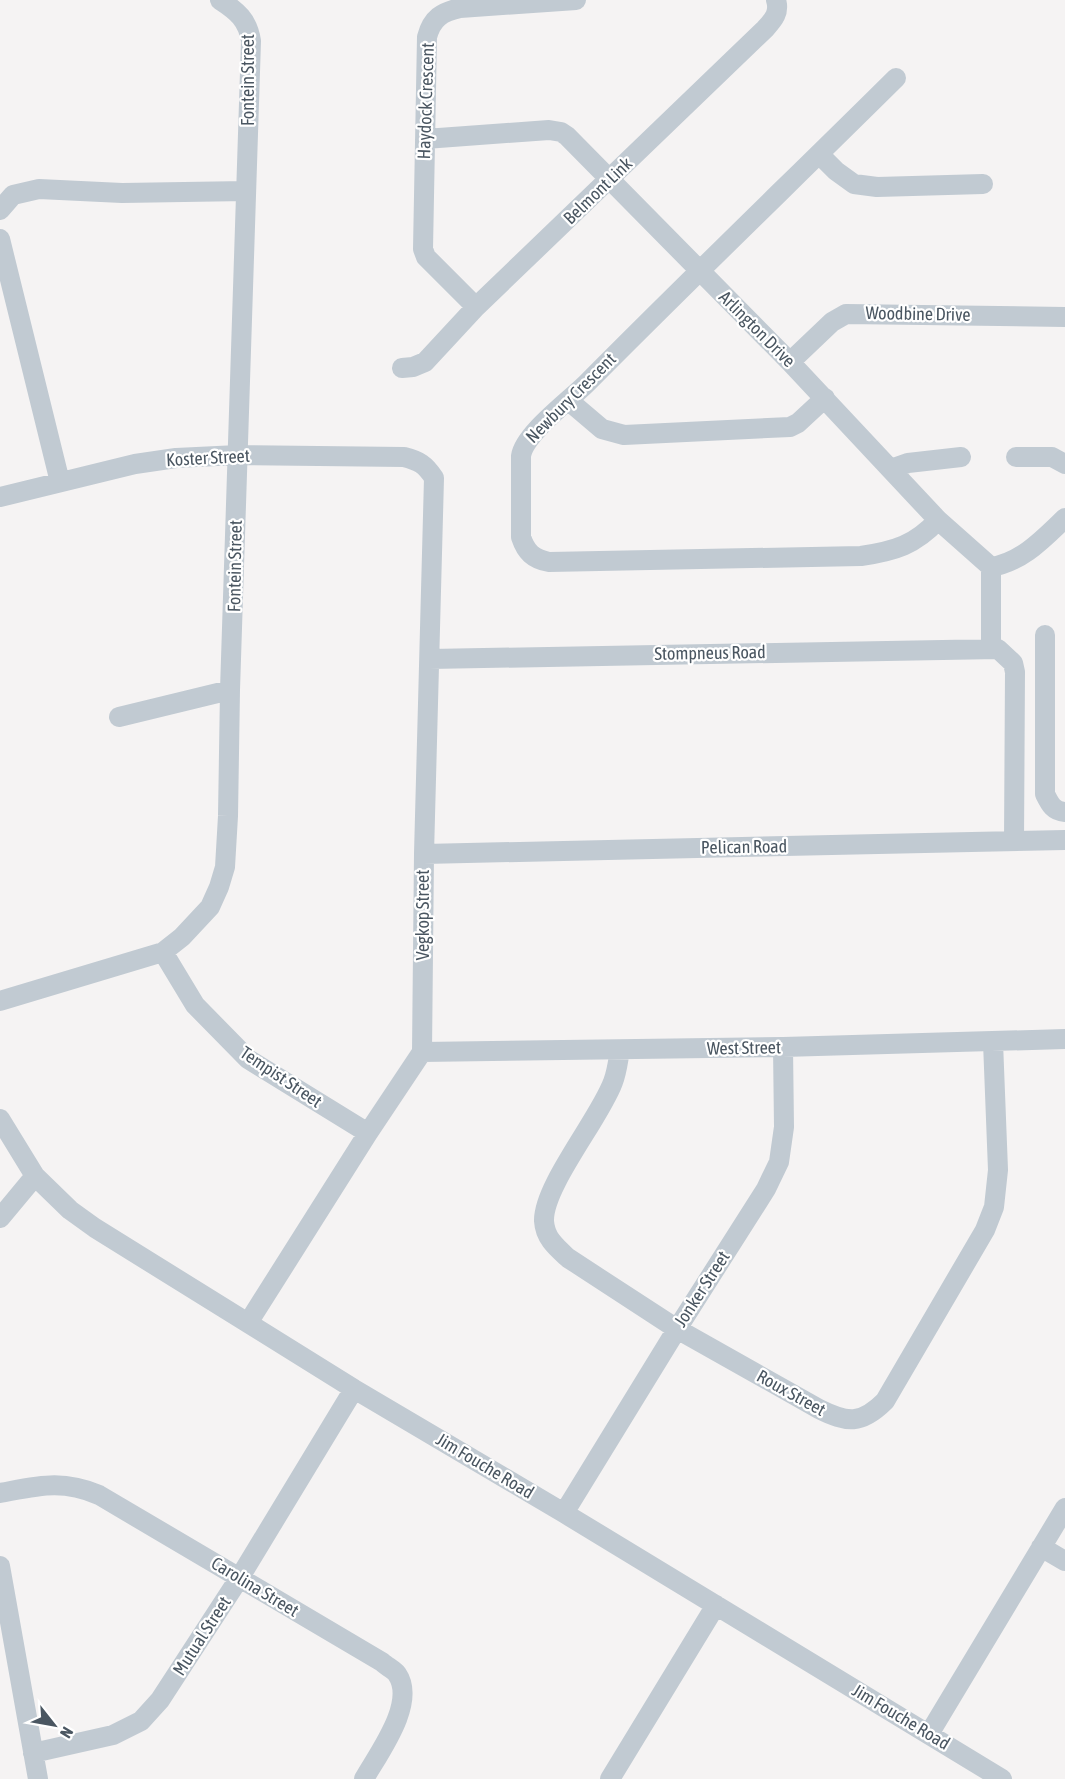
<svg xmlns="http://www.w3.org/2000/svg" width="1065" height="1779" viewBox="0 0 1065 1779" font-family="'Asap Condensed',sans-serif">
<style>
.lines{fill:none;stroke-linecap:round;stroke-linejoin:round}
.minor{stroke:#c1cad2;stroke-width:20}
.labels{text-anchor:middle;stroke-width:4.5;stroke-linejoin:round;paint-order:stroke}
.street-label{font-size:18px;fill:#4a5661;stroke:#fff}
</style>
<rect width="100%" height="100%" fill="#f5f3f3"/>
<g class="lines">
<path class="minor" d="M896,78C793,180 689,280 587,383C570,400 524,434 521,456V537C526,552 533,559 549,562L861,556C895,551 915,545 938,520
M425,139L549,130L561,132L567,136L790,362L938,520L991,567V647
M819,154L836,171L854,184L877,187L983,184
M0,210L13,195L39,189L122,193L246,191
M0,239L60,482
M476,307L426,257L423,249L427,37C432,18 442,12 460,8L576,0
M790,362L832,322L846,314L1065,317
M402,368L413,367L425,362L476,307L765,29C773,20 780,13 776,0
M569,401L602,429L624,435L790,427L798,423L825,398
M1016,457H1052L1065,464
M891,469L908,463L961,457
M0,497L135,464L176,458L238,455L404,457C419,461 425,464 434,478L424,854L422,1052L368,1133L248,1323
M991,567C1022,562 1043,539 1065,518
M1045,635V794C1050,804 1053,811 1065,812
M430,659L998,649L1013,663L1015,672L1014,841
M119,717L230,690
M424,854L1065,840
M163,952L195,1005L248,1059L368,1133
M0,1001L163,952L182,937L210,907L219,887L225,867L228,816L230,690L251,41C248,20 237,11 220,0
M620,1050C618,1061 617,1072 613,1082C600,1118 543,1186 544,1221C545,1238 556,1247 568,1258L677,1329L819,1409C847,1423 861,1425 885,1401L985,1230L994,1207L998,1170L993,1042
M422,1052L783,1047L1065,1039
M0,1119L35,1176L70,1210L95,1228L354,1389L564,1513L1002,1779
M0,1218L35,1176
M0,1493C38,1486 62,1479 99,1495L382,1662C386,1666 394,1670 397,1674C417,1703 378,1754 364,1779
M564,1513L677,1329L766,1189L779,1162L784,1127L783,1047
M1041,1547L1065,1561
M0,1566L38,1779
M929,1734L1065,1508
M33,1753L113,1735L141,1721L160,1700L240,1577L354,1389
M610,1779L716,1605"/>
</g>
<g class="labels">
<g class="street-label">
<text transform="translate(248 80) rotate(-90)" y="6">Fontein Street</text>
<text transform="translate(426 101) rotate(-88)" y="6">Haydock Crescent</text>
<text transform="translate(598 191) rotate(-44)" y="6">Belmont Link</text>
<text transform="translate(918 314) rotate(1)" y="6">Woodbine Drive</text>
<text transform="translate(757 329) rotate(45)" y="6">Arlington Drive</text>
<text transform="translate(571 398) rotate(-45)" y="6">Newbury Crescent</text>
<text transform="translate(208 458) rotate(-3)" y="6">Koster Street</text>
<text transform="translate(235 566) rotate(-89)" y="6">Fontein Street</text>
<text transform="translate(710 653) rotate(-1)" y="6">Stompneus Road</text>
<text transform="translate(744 847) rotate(-1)" y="6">Pelican Road</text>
<text transform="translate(423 915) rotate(-90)" y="6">Vegkop Street</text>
<text transform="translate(744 1048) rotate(-1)" y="6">West Street</text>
<text transform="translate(281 1077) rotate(34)" y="6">Tempist Street</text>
<text transform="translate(702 1289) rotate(-57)" y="6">Jonker Street</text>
<text transform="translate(791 1393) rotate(29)" y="6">Roux Street</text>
<text transform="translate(485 1466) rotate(31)" y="6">Jim Fouche Road</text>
<text transform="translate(255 1587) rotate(31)" y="6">Carolina Street</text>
<text transform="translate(202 1636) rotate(-57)" y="6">Mutual Street</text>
<text transform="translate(901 1717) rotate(31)" y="6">Jim Fouche Road</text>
</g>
</g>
<g transform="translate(54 1725) rotate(121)" stroke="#ffffff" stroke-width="4.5" paint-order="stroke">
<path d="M0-4.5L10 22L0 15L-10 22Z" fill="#4a5661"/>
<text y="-9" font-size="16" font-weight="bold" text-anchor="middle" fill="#4a5661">N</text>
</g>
</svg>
